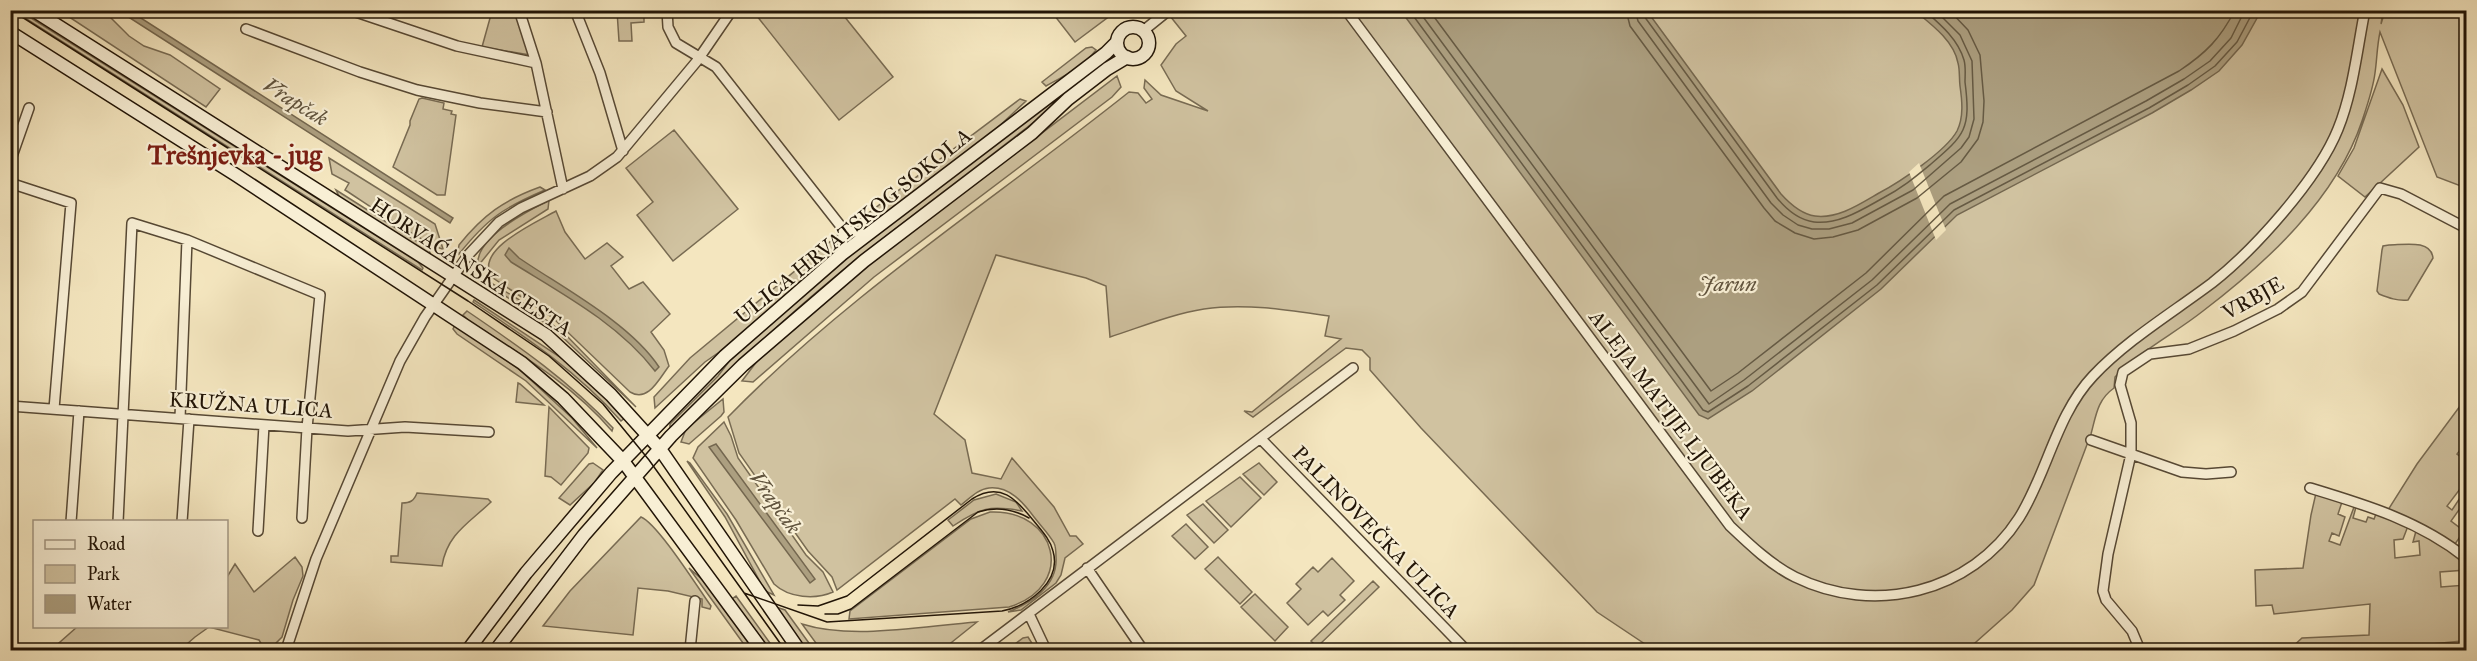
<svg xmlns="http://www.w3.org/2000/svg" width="2477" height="661" viewBox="0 0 2477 661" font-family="'IM FELL Great Primer',serif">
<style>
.green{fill:#d0c2a0;stroke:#786b53;stroke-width:1.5}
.water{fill:#ac9f80;stroke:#74674f;stroke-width:1.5}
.pier{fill:#f4e6bf}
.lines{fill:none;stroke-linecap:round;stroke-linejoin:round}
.shore{stroke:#665a43;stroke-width:1.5}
.street-casing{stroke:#564834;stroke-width:12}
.secondary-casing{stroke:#211406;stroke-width:15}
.street{stroke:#f8efd5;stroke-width:9}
.secondary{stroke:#f8efd5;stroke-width:12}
.tram{stroke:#211406;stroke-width:1.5}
.labels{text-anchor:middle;stroke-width:4.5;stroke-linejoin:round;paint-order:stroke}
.street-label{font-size:21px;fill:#211406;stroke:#f8efd5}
.water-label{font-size:22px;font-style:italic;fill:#60533d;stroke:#f8efd5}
.district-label{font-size:27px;font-weight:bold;fill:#7a1f14;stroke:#f8efd5}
</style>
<rect width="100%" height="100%" fill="#f4e6bf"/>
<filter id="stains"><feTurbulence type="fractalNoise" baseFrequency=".00333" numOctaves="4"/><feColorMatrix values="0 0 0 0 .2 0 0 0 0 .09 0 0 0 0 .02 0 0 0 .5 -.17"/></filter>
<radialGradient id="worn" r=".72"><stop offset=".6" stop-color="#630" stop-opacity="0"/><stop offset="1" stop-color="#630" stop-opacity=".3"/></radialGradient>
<path class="green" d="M14,11H20L418,262L423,268L422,270Z
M60,11H104L129,36L144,46L170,55L220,89L206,107Z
M492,11H511L518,16L530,55L482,47Z
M617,11H644V22L631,23L632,41H619Z
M753,11H840L893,77L839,120Z
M1051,11H1088L1090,13L1092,11H1102L1107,18L1075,42Z
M1166,11H2383L2381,24L2385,11H2466V188L2437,177L2380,32C2377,46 2377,59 2375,73C2373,89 2367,106 2362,121C2336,199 2266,263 2203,311C2174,334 2141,350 2115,377L2114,388C2097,400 2096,416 2091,434L2034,585L2012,610L1967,650H1654L1597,612L1421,428L1370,370V358L1362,350L1346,348L1253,417L1244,411L1252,412L1341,339L1325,336L1329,316C1289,310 1245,303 1204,309C1172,314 1141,327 1110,337L1106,286L1086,278L996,255L934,414L965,440L972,473L1001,479L1012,458L1054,507L1070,536H1076L1083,544L1065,558L1061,575L1056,583L1021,610L1008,612C1031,603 1058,586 1056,557C1056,552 1056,547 1054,543C1049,534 1040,525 1034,517C1023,502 1009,486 989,488C978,489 969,499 961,505L955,499L837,590L832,577L808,551L739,453L728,417C849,293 995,199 1129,92L1138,93L1146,103L1152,99L1144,88L1145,80L1161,95L1208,111L1176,91L1161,65L1176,44L1186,36Z
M1092,47L1096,50C1083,67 1064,76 1046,86L1042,82L1086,48Z
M1105,61L1106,64C1017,139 921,206 831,280C774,327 722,377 670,428V424L718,376L734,355L856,249Z
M2382,69L2403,105L2419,147L2365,197L2338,176L2354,148Z
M1117,76L1121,87L1112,97L874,277L753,382L742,381L764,352L859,272Z
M422,98L444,103L443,109L452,111L451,114L456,115L445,195H437L393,167L410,125V121L419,99Z
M1020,99L1026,101L993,132L863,230L850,227Z
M674,130L738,209L673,261L637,215L653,202L626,168Z
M329,158L435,224L443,249C430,248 361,200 345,190L349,183L332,174Z
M540,187L545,190C503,208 488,218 459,254L458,251L459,245C483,215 504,200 540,187Z
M336,190L429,249L431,257L340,198Z
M549,200L548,209L499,240L478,266C474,238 528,211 549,200Z
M556,211L565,232L585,259L607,243L623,257L611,266L629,289L643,282L670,314L651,332L664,350L669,366C659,379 648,403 630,392L553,318L493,278C471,251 537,222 556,211Z
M837,236L834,253L725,348L705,362L655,408L654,397L690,358Z
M2389,245C2403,245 2431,239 2433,258L2408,300C2397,301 2389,298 2379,294L2377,291L2382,250L2383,246Z
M486,280L518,299L565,334L636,407L555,330L485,282Z
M474,300L569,363L626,417L621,421C578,372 527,338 473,302Z
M467,311C520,347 569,381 613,428L612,431C572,384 520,354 469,321L463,315Z
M455,325L520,370L572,418L597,448L526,381L457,334L453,329Z
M518,383L520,384L544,405L516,402Z
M2466,398V442L2457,454L2466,461V487L2463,485L2447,506L2452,510L2466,489V500L2451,521L2464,531L2455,544L2410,519L2388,510L2417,464Z
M723,399L724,412L721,416L689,444L681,442L686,429Z
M549,407L589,448L588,453L561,485L551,477L545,476Z
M724,422L731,436L738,458L806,555L823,572L833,592C815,600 789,598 774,584L736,520L693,458L698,447Z
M687,461L690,463L727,514L774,595L765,591L725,517Z
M593,463L603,470L594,483L570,505L559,498L589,464Z
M1259,463L1277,482L1264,495L1243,474Z
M1240,477L1261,498L1231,527L1206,501Z
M417,493L488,499L491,502C469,523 447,534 442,566L391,562V556H398L402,503C410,503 414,501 417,493Z
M2316,493L2342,502L2338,514L2345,517L2339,536L2332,533L2329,541L2340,545L2354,507H2356L2353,518L2366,522L2368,517L2374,519L2376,514L2408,526L2403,539L2394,540L2395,558L2420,555L2419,541L2413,542L2416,531L2466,560V570L2440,572L2441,587L2466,585V650H2460L2461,641L2371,650H2289L2302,638L2369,635L2370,604L2274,614L2272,605L2256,606L2255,570L2303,568L2311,515Z
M996,494L1016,502L1022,511C990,505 980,508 953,526L948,520L974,500Z
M1203,504L1228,530L1214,543L1187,515Z
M990,512C1057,509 1077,586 1009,607L849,619L850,611L971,519Z
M641,517C658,524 698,588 711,606L710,609L702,607V599L668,591L638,588L633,635L543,626L570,591Z
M1186,524L1208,547L1195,559L1172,536Z
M295,557L302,567L303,576L293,600L282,637L269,650H265L259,640L209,627L195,637L180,650H51L77,627L226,626L227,577L235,564L254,592Z
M1218,557L1252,592L1240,604L1205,569Z
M1332,558L1354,581L1340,595L1345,600L1328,616L1323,611L1308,625L1287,603L1301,589L1296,584L1313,567L1318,572Z
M689,568L705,582L755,650H748Z
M1373,581L1379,587L1317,647L1311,641Z
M1255,594L1288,627L1275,641L1241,607Z
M736,596L775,650H769L732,599Z
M776,607L785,610L814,650H806Z
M977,622L942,650H821L802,624C852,640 923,626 977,622Z
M1028,637L1033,645L1036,644L1038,650H1007L1023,638Z"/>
<path class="water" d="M119,11H130L453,218L450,223Z
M1401,11H1647L1781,194C1790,204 1801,214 1815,216C1838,219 1860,204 1879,193C1900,182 1946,151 1957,131C1964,117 1962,100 1960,86C1959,78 1960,70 1958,63C1954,41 1931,24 1915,11H2261L2242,45L2219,71L2191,90L2152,113L1957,215L1881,289L1752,391L1708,419L1699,415Z
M509,248L519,258C563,288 630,323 659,367L655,371C618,323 561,293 511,262L505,255Z
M716,444L815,579L810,583L709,447Z"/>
<path class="pier" d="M1919,163L1946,230L1936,240L1909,172Z"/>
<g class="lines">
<path class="shore" d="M1409,10L1703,410L1708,412L1748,386L1877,285L1954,210L2149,108L2188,85L2215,66L2237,42L2254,10
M1418,10L1709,404L1744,380L1872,280L1950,204L2146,101L2184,79L2210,61L2231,38L2245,10
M1429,10L1711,391L1738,373L1866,273L1944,196L2179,71C2206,53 2220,39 2235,10
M1626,10L1630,26L1764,208L1775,221L1795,233L1814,239L1833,237L1858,230L1917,198L1961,162L1978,139L1983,122L1984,101L1980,55L1968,30L1949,10
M1635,10L1638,21L1771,203L1783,215L1798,225L1812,229H1829L1852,223L1913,190L1961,148L1969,137L1974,119L1972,61L1960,35L1935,10
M1642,10L1644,16L1777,198C1786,209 1799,220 1814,222C1839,225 1863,209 1883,198C1902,188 1914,178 1931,164C1965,135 1971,129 1965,82C1965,75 1966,67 1964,60C1958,39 1940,24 1924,10"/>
<defs>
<path id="street" d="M350,10L457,46L536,63
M519,10L536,63L563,189
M575,10L600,73L623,151
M667,10L668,27L676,43L716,67L843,229L867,235
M1346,10L1730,526C1750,545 1771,565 1795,577C1874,616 1971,593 2019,518C2047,474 2056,415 2093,376C2127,340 2172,313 2212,283C2254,250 2318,179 2338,129C2353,92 2357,50 2365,10
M246,29L360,72L417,90L480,103L547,112
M1143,31L1169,10
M10,162L29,108
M10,183L71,203L54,409
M842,254L843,229
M10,406L348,431L405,427L489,432
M180,418L187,240
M1261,439L1466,650
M2091,440L2182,472L2206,474L2231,472
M2310,488C2366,505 2420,521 2466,558
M71,522L79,411
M118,522L132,223L187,240L320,295L307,428L302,518
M182,522L189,419
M258,531L264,425
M1087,568L1143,650
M1029,614L1046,650
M286,650L316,559L400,361L425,317L469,254L499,222L521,208L590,176L617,157L697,61L732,10
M690,650L695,601
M980,650L1353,368
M2140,650L2132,631L2106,600L2103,591L2108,554L2131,454V423L2120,385L2123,372L2150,354L2189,349L2234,331L2278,309L2302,292L2380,188L2401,194L2466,228"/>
<path id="secondary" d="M33,10L546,335L611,395L660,449L799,650
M1117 43a16 16 0 1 1 32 0a16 16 0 1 1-32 0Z
M10,32L236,175L522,363L563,398L623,461L762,650
M468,650L526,573L611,473L725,356L842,254L1106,53L1117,42
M496,650L584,535L671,436L743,365L864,261L1032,133L1068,99L1107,69L1127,57"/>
</defs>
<use href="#street" class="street-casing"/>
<use href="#secondary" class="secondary-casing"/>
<use href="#street" class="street"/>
<use href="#secondary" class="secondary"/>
<path class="tram" d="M11,10L468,301L549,356L603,404L649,460L785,650
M744,593L827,622L1002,611C1028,606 1062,582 1053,551C1050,539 1041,530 1033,520C1016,499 1000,481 972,499L847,596L818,606L798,605
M825,614H838L851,609L978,512C996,506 1013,509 1029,518"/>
</g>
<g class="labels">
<g class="street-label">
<text transform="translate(853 226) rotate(-39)" y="7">ULICA HRVATSKOG SOKOLA</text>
<text transform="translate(471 267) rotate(33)" y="7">HORVAĆANSKA CESTA</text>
<text transform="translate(2253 298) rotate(-29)" y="7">VRBJE</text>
<text transform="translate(251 405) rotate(4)" y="7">KRUŽNA ULICA</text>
<text transform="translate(1671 415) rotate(53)" y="7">ALEJA MATIJE LJUBEKA</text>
<text transform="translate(1376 532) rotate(46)" y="7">PALINOVEČKA ULICA</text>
</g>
<g class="water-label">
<text transform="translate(296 101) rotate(32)" y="8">Vrapčak</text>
<text x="1728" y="291">Jarun</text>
<text transform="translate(776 502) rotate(54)" y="8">Vrapčak</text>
</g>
<g class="district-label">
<text x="235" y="164">Trešnjevka - jug</text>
</g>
</g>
<rect width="2477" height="661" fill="none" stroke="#f4e6bf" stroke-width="36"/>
<rect x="12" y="12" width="2453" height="637" fill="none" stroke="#211406" stroke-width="3"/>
<rect x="18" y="18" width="2441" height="625" fill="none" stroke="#211406" stroke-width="1.5"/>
<rect x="33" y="520" width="195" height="108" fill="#f8efd5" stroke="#a29782" stroke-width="1.5"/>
<rect x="45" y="540" width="30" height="9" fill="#f8efd5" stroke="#a29782" stroke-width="1.5"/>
<text x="87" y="550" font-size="18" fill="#211406">Road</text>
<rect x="45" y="565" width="30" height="18" fill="#d0c2a0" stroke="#a29782" stroke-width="1.5"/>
<text x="87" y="580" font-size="18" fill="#211406">Park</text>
<rect x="45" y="595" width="30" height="18" fill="#ac9f80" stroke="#a29782" stroke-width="1.5"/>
<text x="87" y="610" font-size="18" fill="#211406">Water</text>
<rect width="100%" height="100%" filter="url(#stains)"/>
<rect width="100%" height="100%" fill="url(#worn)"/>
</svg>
